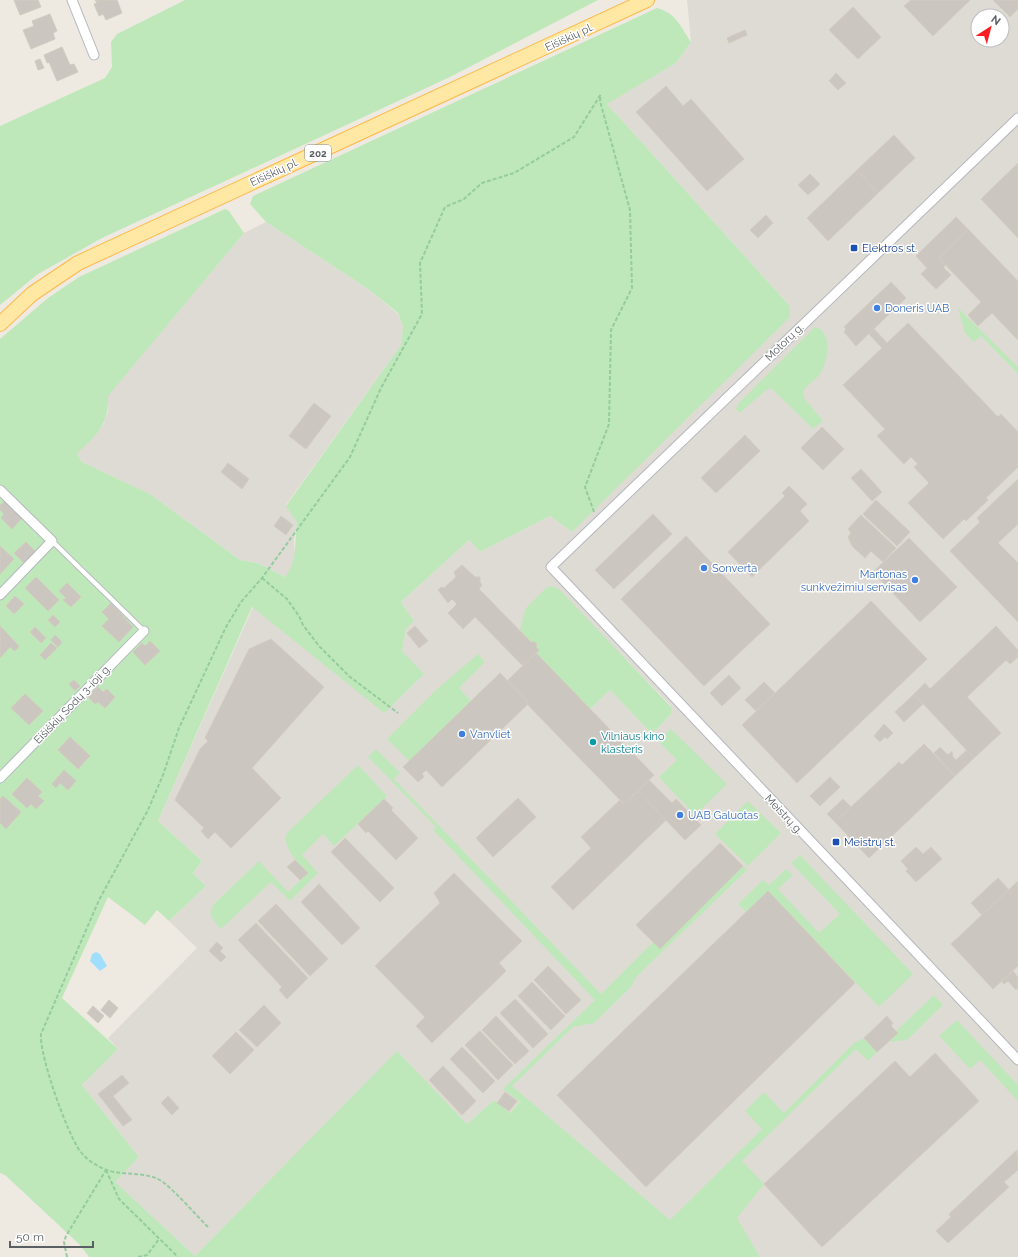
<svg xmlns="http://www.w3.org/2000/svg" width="1018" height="1257" viewBox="0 0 1018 1257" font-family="Raleway,sans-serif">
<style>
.industrial{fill:#dedbd5;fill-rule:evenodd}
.green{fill:#bfe8ba}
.water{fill:#9fdeff}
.building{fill:#cbc7c0;stroke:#d3cbbe}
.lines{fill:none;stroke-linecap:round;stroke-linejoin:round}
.lane-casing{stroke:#b4b8bd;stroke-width:6}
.street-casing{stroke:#b4b8bd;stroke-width:11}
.primary-casing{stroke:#fdba4b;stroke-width:16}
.path{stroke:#94cc9f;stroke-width:2;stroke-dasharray:4 2;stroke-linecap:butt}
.lane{stroke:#fff;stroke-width:4.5}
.street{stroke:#fff;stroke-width:9}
.primary{stroke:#ffe8a4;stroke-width:14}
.transit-dot{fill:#1a4fb4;stroke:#fff;stroke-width:1.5}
.shop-dot{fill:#3f7fe0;stroke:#fff;stroke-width:1.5}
.culture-dot{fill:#0f9aa8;stroke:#fff;stroke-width:1.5}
.labels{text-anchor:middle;stroke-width:3;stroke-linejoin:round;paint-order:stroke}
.shield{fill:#fff;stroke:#8b8f92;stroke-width:1}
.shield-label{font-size:10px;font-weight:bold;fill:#595f63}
.street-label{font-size:11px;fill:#595f63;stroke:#fff}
.transit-label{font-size:11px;fill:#164399;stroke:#fff;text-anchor:start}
.shop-label{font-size:11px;fill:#366cbe;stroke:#fff;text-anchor:start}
.culture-label{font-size:11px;fill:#0d838f;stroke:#fff;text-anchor:start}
</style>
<rect width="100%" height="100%" fill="#eeeae1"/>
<path class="industrial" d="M687,0H1018V1257H760L736,1218L669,1226L520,1102L510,1113L494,1100L467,1124L397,1052L195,1256L114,1182L139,1157L82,1085L118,1049L108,1038L197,948L169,921L206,886L193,873L202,861L158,821L253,607L402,651L406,628L414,621L401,602L469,540L480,552L550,516L572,532L789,305L606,103L676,63L691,42ZM978,16H1002V40H978ZM555,587L671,706V714L655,731H649L610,690L590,709L536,653L539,650L536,647L537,644L531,642Z
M266,222L368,289L398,314L403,327L401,345L286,505L297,523L294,540L295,555L290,571L285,577L258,563L240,560L150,494L82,462L77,454L103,425L108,411L107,396L244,233Z"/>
<path class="green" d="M185,0H598L450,77L102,238L38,274L0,305V126L105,78L112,67L111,42L117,34Z
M657,8C676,13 681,27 691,42L676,63L607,104L789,305L790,317L572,532L550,516L480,552L469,540L401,602L414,621L406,629L402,651L424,674L384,713L252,607L158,821L202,861L193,873L206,886L169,921L157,910L145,925L108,897L62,998L118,1049L82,1085L139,1157L115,1182L195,1256L397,1051L467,1124L494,1100L510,1113L520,1102L503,1089L595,1000L433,830L436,827L368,757L376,749L400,773L394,779L601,994L653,942L660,948L743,866L747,870L636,977L631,987L594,1023L573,1027L512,1086L670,1220L762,1129L745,1111L764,1092L784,1113L854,1043L864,1038L877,1052L868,1061L856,1049L742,1161L764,1184L737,1218L760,1257H89L80,1245L5,1175L0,1173V339L48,298L79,277L225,209L229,211L244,233L108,396C109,426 96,434 77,454L82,462L150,494L240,560L258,563L285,577C298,561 294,542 297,523L286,506L401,345L403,327L398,313L368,289L266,222L250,204L253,196Z
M958,308L1018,367V374L981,336L974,342L965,333Z
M815,327C833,331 828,361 821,372C817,380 806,384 803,393L804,398L823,421L813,429L771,388L765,391L741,412H738L736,409L738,404Z
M551,586L559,589L671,707V714L655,731H649L610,690L590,709L536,653L539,650L536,647V642H531L520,630L526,608L546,588Z
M478,654L485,662L459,688L471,701L409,761L387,739L436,690Z
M671,729L727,784L695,815L659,777L677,760L658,741Z
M358,765L387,796L334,846L323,834L302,855L318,873L290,901L271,882L221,929L214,921L210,913L214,904L259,861L288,892L308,873C298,863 287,852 285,838L288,832Z
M748,801L781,833L748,866L715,834Z
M800,855L913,974L879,1007L768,891L746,912L738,904L763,880L769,885L786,869L793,875L778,889L819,933L840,914L791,863Z
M934,995L943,1005L907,1040L889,1042L897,1033L896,1031Z
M957,1020L1018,1085V1101L980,1060L970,1069L939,1036Z"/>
<path class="water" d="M96,952L100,954L107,966L100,971L90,961L92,954Z"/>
<path class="building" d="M14,0H38L41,7L20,15Z
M95,0H117L122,13L106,20L103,14L99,16L94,4L97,3Z
M911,0H970L933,36L904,6Z
M993,0H1018V9L1010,17Z
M853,7L881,37L858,59L829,30Z
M50,14L57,31L53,33L55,39L31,49L23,30L34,26L32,21Z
M745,30L747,35L729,43L727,38Z
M62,47L70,65L74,64L78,72L57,81L49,62L47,63L44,55Z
M40,59L44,68L38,70L35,61Z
M836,73L846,83L838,90L829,81Z
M666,86L683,106L691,99L744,159L707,191L636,112Z
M894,135L915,158L878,193L857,170Z
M1018,163V238L981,199Z
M857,170L878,193L828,241L807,218Z
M810,174L820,184L808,195L798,185Z
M766,215L773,223L758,238L750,230Z
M956,217L968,229L939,258L946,265L943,267L951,275L936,289L921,274L927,268L916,256Z
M968,229L1018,281V340L992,313L978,326L968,315L981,302L939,258Z
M891,282L906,298L856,346L844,332L846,329L844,327Z
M908,323L998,417L1001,414L1018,432V467L986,498L988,500L966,521L964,519L943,539L908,503L929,483L914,467L918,464L911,457L904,464L877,436L885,429L843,385L882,348L869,334L874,329L887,343Z
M314,403L331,416L306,449L289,436Z
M822,427L844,449L823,470L801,448Z
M745,435L760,451L716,493L701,478Z
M228,463L249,479L242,489L221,472Z
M861,469L882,492L872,501L851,478Z
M1018,479V524L998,543L1018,563V622L950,551L980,522L977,518Z
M789,486L807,504L800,511L809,521L752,577L728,552L785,496L782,493Z
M876,500L910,532L897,546L863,514Z
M5,501L22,518L12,529L1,518L4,514L0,510V505Z
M653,514L672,534L614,589L595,570Z
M861,515L896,548L883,562L871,551L865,558L852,546L848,537L851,533L848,529Z
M281,516L293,525L286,535L274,526Z
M686,536L770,624L704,686L621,599Z
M909,538L957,587L920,622L873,572Z
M26,542L35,551L24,563L14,553Z
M0,546L14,559L0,574Z
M462,565L475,577H480V582L482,585L479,589L531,642H535L537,644L536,647L539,650L523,666L475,617L463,629L448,613L457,604L452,599L448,603L438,590L441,587L444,588L456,577L454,572Z
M36,577L59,600L48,611L25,588Z
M67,583L81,597L71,607L63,600L66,598L59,591Z
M15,596L24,604L14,614L6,606Z
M871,601L927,659L797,783L742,725Z
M111,603L133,627L119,642L102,626L109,619L102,612Z
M53,615L60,622L55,627L48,620Z
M0,626L19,646L15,651L10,647L0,658Z
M415,626L428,641L419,648L407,633Z
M996,626L1018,650V657L1010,664L1006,660L967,697L1001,733L974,758L914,694L925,683L930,689Z
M35,627L46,638L41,643L30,632Z
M55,635L62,642L58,647L51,640Z
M271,639L324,687L252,768L281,798L231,848L215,832L208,839L201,831L204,828L175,800L200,749L208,741L205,738L249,649Z
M150,641L160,651L145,665L133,652L142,643L145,646Z
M51,643L57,648L45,660L40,655Z
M536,653L654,775L624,804L527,704L529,703L507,681Z
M500,673L529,703L442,787L426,770L422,774L424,777L418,782L403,767Z
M729,675L741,688L722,706L710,693Z
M74,680L80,686L75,691L69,684Z
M764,682L775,693L756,711L745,700Z
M98,687L103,692L107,689L115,697L105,708L98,702L95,704L88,697Z
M25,694L43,711L29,725L11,708Z
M914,694L923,704L904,722L895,712Z
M884,724L893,733L887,739L885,737L880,742L874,736Z
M70,737L90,756L78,769L58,750Z
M924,744L955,776L869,858L835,822L899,762L902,765Z
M940,747L948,755L952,751L953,757L956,760L967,750L974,758L955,776L934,753Z
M64,770L76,781L68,790L60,783L56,788L52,784Z
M830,777L840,787L820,806L810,796Z
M27,778L42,792L38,796L44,801L36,809L31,804L27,808L12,794Z
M649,780L672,803L676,799L701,825L685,840L638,791Z
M638,791L666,820L573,910L551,887L591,848L581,837L620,800L624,804Z
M3,796L21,812L6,829L0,823V799Z
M518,798L536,817L493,857L476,838Z
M384,799L393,808L391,810L418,838L396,860L368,831L366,833L358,824Z
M843,799L851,807L835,822L827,814Z
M345,838L394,888L380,902L331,852Z
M720,843L743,866L660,949L636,925Z
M916,847L923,854L931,847L942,859L916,882L906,871L908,869L901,861Z
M295,860L308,873L300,880L287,867Z
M454,873L522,941L499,963L506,971L432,1043L416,1026L425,1017L375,966L440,903L434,893Z
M998,878L1009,890L982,915L971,903Z
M1018,881V966L993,989L951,944Z
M319,884L360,928L342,945L301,902Z
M768,891L855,983L646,1187L557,1095Z
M276,904L328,959L310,976L258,921Z
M256,923L308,978L287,999L279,990L282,987L238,940Z
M217,942L223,948L220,951L226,957L221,962L209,951Z
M548,966L581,1000L566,1014L534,980Z
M1013,971L1018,977V988L1016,990L1008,981L1004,984L1001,981Z
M532,982L565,1016L551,1030L518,996Z
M515,999L548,1034L533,1048L500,1013Z
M109,1000L118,1008L110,1018L101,1010Z
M264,1005L281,1023L257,1047L239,1030Z
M93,1006L104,1016L98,1023L87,1013Z
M496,1016L529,1051L515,1064L482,1030Z
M887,1016L893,1023L891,1026L898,1033L877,1052L864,1038Z
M480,1031L513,1065L498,1080L465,1045Z
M236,1032L254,1050L230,1074L212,1056Z
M462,1047L495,1081L483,1093L450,1059Z
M935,1053L979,1101L822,1247L764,1184L895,1061L910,1077Z
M443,1066L476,1101L462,1115L429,1080Z
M122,1075L129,1083L113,1096L132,1120L123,1126L98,1094Z
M505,1092L517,1101L509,1111L497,1103Z
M168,1096L179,1108L172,1115L161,1103Z
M1017,1150L1018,1170L1004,1182L1009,1187L948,1243L936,1231L951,1217L949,1214Z"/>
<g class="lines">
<defs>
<path id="lane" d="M52,541L144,631"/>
<path id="street" d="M72,0L94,55
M1018,118L551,567L1018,1060
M0,490L52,541L0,595
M0,778L144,631"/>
<path id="primary" d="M0,324L32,294L78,263L647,0"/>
</defs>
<use href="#lane" class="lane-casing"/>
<use href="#street" class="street-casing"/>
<use href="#primary" class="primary-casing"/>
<path class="path" d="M594,512L585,487L609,424L611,330L632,288L630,210L600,101L601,95
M262,578L287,599L299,616L303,625L319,646L350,677L398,713
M106,1170L119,1199L178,1257
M208,1227C194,1213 179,1195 163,1182C146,1170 123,1177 104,1169C95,1165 86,1159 80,1151C67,1133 39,1055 41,1034L99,900L148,810L163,775L179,728L226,627L241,602L262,578L350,457L381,388L422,314L420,263L445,207L464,199L482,183L514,173L574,137L601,94
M67,1257L64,1242L66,1236L106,1170
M138,1257L147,1255L159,1239"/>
<use href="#lane" class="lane"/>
<use href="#street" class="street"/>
<use href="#primary" class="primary"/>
</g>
<g class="transit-dot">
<rect x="850" y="244" width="8" height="8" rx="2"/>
<rect x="832" y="838" width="8" height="8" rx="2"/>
</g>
<g class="shop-dot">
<circle cx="877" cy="308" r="4"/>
<circle cx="704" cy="568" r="4"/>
<circle cx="915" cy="580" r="4"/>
<circle cx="462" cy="734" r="4"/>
<circle cx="680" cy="815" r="4"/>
</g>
<circle class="culture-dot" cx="593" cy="742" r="4"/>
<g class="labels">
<rect class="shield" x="305" y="145" width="26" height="16" rx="3"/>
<g class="shield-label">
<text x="318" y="157">202</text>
</g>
<g class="street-label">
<text transform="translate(569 37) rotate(-25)" y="4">Eišiškių pl.</text>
<text transform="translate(274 172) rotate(-25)" y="4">Eišiškių pl.</text>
<text transform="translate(784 342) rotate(-44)" y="4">Motorų g.</text>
<text transform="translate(72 704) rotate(-46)" y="4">Eišiškių Sodų 3-ioji g.</text>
<text transform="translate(784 814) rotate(47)" y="4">Meistrų g.</text>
</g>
<g class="transit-label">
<text x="862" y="252">Elektros st.</text>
<text x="844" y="846">Meistrų st.</text>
</g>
<g class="shop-label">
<text x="885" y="312">Doneris UAB</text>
<text x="712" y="572">Sonverta</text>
<text x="907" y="578" text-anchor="end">Martonas<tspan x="907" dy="13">sunkvežimiu servisas</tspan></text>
<text x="470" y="738">Vanvliet</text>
<text x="688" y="819">UAB Galuotas</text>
</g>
<g class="culture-label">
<text x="601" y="740">Vilniaus kino<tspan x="601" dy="13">klasteris</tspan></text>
</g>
</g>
<g transform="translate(990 28) rotate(36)"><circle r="19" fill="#ffffff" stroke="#bdbfc1"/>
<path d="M0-3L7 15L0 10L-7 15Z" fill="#f71d21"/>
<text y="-6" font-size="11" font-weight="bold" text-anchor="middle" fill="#595f63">N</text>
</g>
<path d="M10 1241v6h83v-6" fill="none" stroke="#595f63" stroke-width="2"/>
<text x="16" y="1241" font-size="12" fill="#595f63" stroke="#ffffff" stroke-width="3" paint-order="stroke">50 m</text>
</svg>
